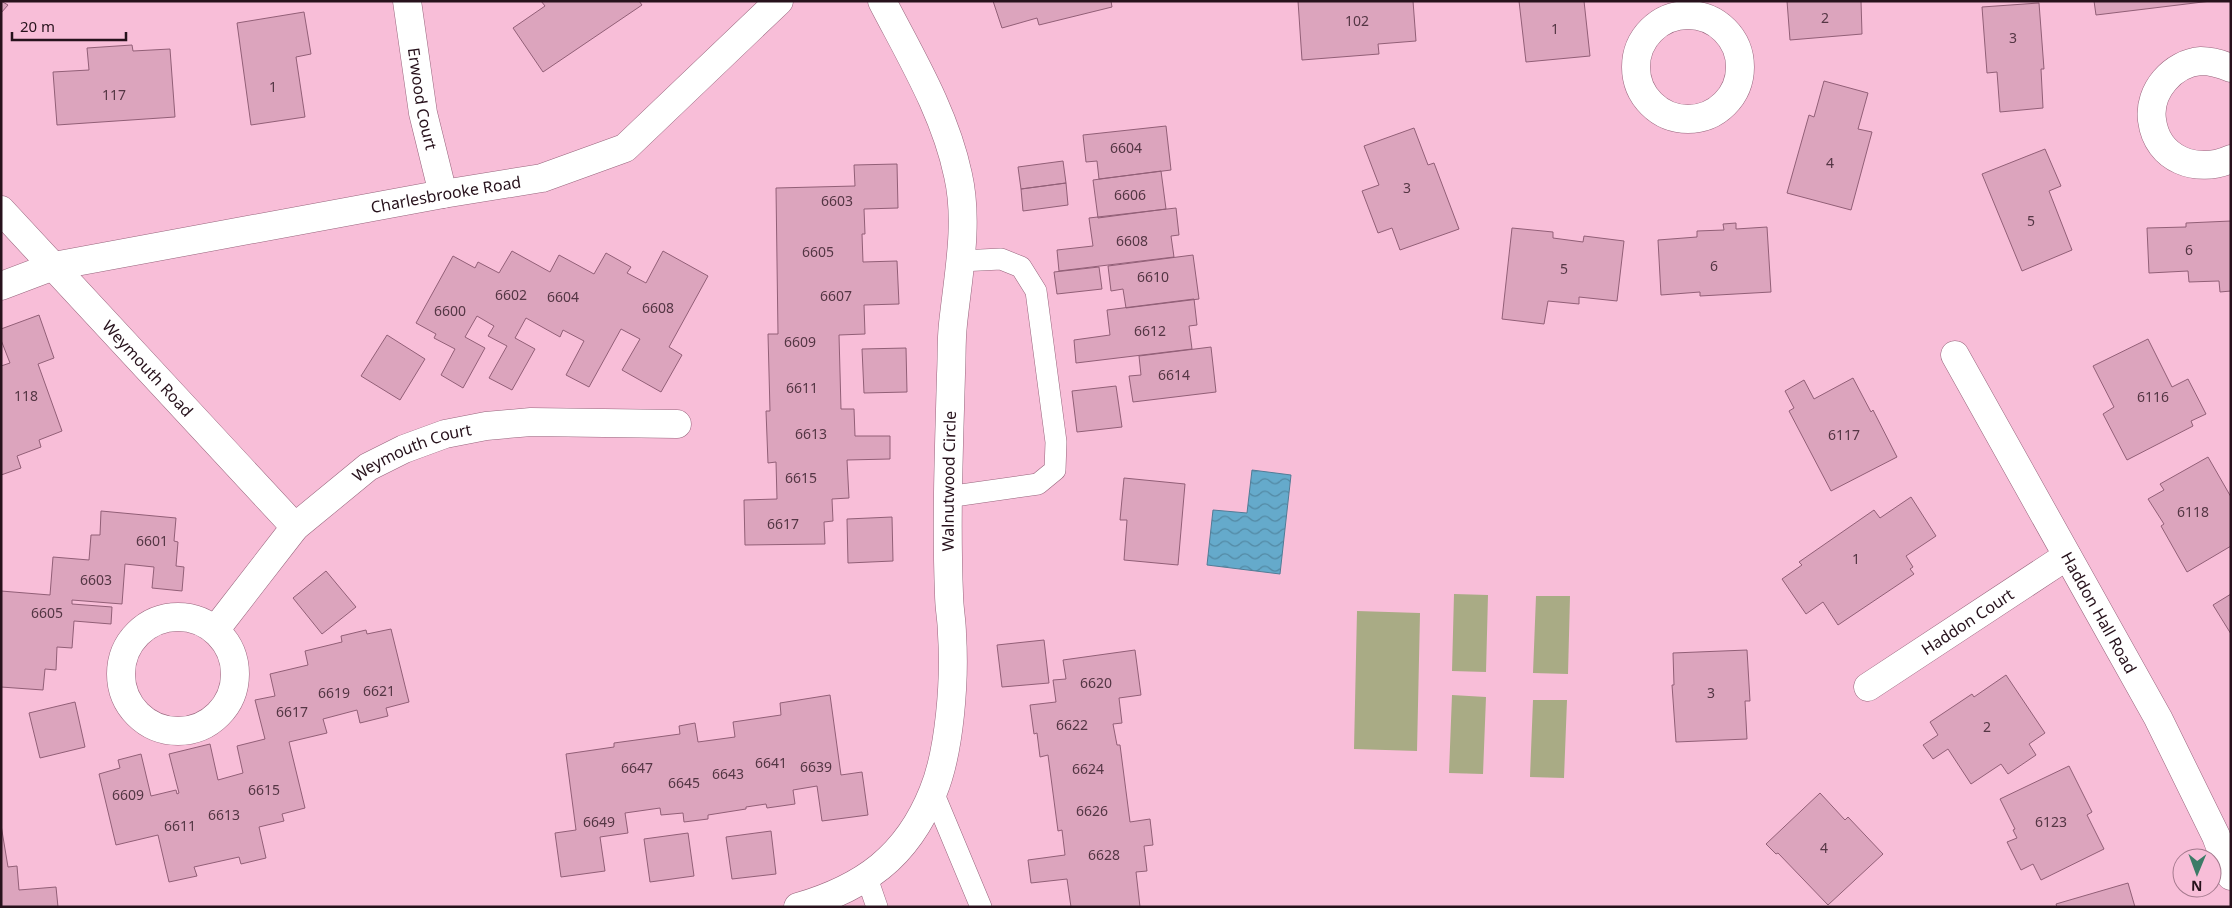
<svg xmlns="http://www.w3.org/2000/svg" width="2232" height="908" viewBox="0 0 2232 908" font-family="'Noto Sans',sans-serif">
<style>
.green{fill:#a9ab85}
.water{fill:url(#water-waves);stroke:#527c96}
.building{fill:#dca4bd;stroke:#925f77}
.lines{fill:none;stroke-linecap:round;stroke-linejoin:round}
.service-casing{stroke:#97647c;stroke-width:22}
.minor-casing{stroke:#97647c;stroke-width:29}
.service{stroke:#fff;stroke-width:21}
.minor{stroke:#fff;stroke-width:28}
.labels{text-anchor:middle;stroke-width:4;stroke-linejoin:round;paint-order:stroke}
.number-label{font-size:14px;fill:#543644}
.street-label{font-size:16px;fill:#27121c;stroke:#f8bed8}
</style>
<defs>
<pattern id="water-waves" width="16" height="10" patternUnits="userSpaceOnUse" patternTransform="scale(1.25)"><rect width="16" height="10" fill="#65aacb"/><path d="M0 5q4-4 8 0t8 0" fill="none" stroke="#5389a4"/></pattern>
</defs>
<rect width="100%" height="100%" fill="#f8bed8"/>
<path class="green" d="M1454,594L1488,595L1486,672L1452,671Z
M1536,596H1570L1568,674L1533,673Z
M1357,611L1420,613L1417,751L1354,749Z
M1452,695L1486,697L1483,774L1449,773Z
M1533,700H1567L1564,778L1530,777Z"/>
<path class="water" d="M1252,470L1291,475L1280,574L1207,565L1213,510L1247,513Z"/>
<path class="building" d="M1,1L8,5L1,13Z
M541,1H639L642,5L543,72L513,28L545,6Z
M993,1H1111L1112,7L1039,25L1037,18L1002,28Z
M1298,1H1413L1416,41L1378,44L1379,54L1302,60Z
M1519,1H1584L1590,56L1526,62Z
M1787,1H1861L1862,34L1790,40Z
M2094,1H2211L2096,15Z
M2039,3L2044,69H2041L2043,108L2000,112L1997,72L1987,73L1982,7Z
M304,12L311,54L296,57L305,117L251,125L237,23Z
M132,45L133,51L170,49L175,117L57,125L53,72L89,70L87,48Z
M1824,81L1868,93L1858,129L1872,132L1851,210L1787,193L1809,115L1814,117Z
M1166,126L1171,170L1099,179L1097,161L1086,162L1083,135Z
M1414,128L1428,165L1434,163L1459,229L1400,250L1392,228L1378,233L1362,191L1379,185L1364,146Z
M2045,149L2061,186L2049,191L2072,250L2022,271L1982,174Z
M1063,161L1066,183L1021,189L1018,167Z
M897,164L898,208L864,209L865,234H862L863,262L897,261L899,304L864,305L865,334L839,335L841,409H854L855,436H890V459L847,460L849,498L832,499L833,521L824,522L825,544L745,545L744,500L777,499L776,462L768,463L766,411H770L768,334H778L776,188L855,186L854,165Z
M1161,171L1166,209L1098,218L1093,180Z
M1066,183L1068,205L1023,211L1021,189Z
M1176,208L1179,235L1171,236L1174,257L1059,271L1057,250L1093,246L1089,218Z
M2231,221V291L2220,292L2219,281L2189,282L2188,271L2149,273L2147,228L2186,227V223Z
M1736,223V229L1767,227L1771,292L1700,296V292L1661,295L1658,240L1697,237V231L1724,230L1723,224Z
M1512,228L1553,232V238L1583,242L1584,236L1624,241L1617,301L1579,297V304L1548,301L1544,324L1502,319Z
M512,251L550,272L559,255L594,274L606,253L631,267L627,273L646,283L663,251L708,276L669,347L682,355L661,392L622,370L640,339L621,329L589,387L566,375L584,341L563,330L560,337L526,318L515,338L535,349L512,390L489,378L507,346L488,336L494,326L477,316L465,337L485,348L463,388L441,375L455,349L434,338L436,334L416,323L453,256L475,268L478,262L499,273Z
M1193,255L1199,299L1126,308L1123,289L1111,291L1108,266Z
M1099,267L1102,289L1057,294L1054,272Z
M1194,299L1197,325L1189,326L1192,349L1076,363L1074,340L1110,335L1107,310Z
M39,315L54,358L38,364L62,431L39,440L41,447L17,456L21,468L1,475V366L10,363L1,340V329Z
M387,335L425,359L400,400L361,376Z
M2148,339L2172,387L2188,379L2206,414L2191,421L2193,426L2127,460L2103,414L2114,407L2093,366Z
M1211,347L1216,392L1133,402L1129,376L1141,375L1139,356Z
M906,348L907,392L864,393L862,349Z
M1853,378L1871,412L1873,410L1897,457L1831,491L1789,411L1794,408L1785,391L1804,380L1814,399Z
M1116,386L1122,427L1077,432L1072,391Z
M2208,457L2231,497V546L2187,572L2161,526L2164,524L2148,499L2164,490L2160,484Z
M1124,478L1185,484L1178,565L1124,560L1127,520H1120Z
M1911,497L1936,536L1906,556L1913,567L1910,569L1914,574L1838,625L1823,602L1806,614L1782,579L1802,565L1799,562L1874,510L1880,518Z
M101,511L176,518L174,541L178,542L176,566L184,567L182,591L152,588L154,567L125,564L122,604L72,600V604L112,607L111,624L74,621L72,648L57,647L56,670L45,669L43,690L1,687V591L50,595L53,557L89,560L91,535H100Z
M892,517L893,561L848,563L847,519Z
M326,571L356,607L322,634L293,598Z
M2231,594V634L2213,605Z
M391,629L409,702L386,708L388,716L360,723L357,710L323,719L327,733L289,742L305,808L282,814L284,821L259,827L266,858L241,864L239,857L194,867L197,876L169,882L158,835L116,845L99,774L120,768L118,760L141,754L151,796L176,790L177,794L179,793L169,754L210,744L218,780L243,773L237,746L265,739L255,700L275,696L270,674L308,665L305,651L342,642L341,636L366,630L367,634Z
M1044,640L1049,683L1002,687L997,645Z
M1135,650L1141,695L1119,698L1122,723L1113,724L1117,745H1120L1130,822L1150,819L1153,845L1144,846L1147,871L1136,872L1140,907H1071L1067,879L1031,883L1028,860L1065,855L1062,830L1058,831L1048,755L1040,757L1037,733L1034,734L1030,705L1056,702L1053,680L1066,679L1063,660Z
M1747,650L1750,701H1745L1747,739L1676,742L1672,685H1674L1673,653Z
M2006,675L2045,733L2029,744L2036,755L2008,774L2001,764L1971,784L1948,749L1933,759L1923,745L1938,735L1930,722L1972,694L1974,697Z
M830,695L841,775L862,772L868,815L822,821L817,786L793,790L795,804L767,808L766,804L746,807V809L708,815V819L684,822L683,813L661,815L660,808L625,813L628,833L600,837L605,871L561,877L555,833L576,830L566,754L614,747V743L680,734L679,726L695,723L698,742L735,737L733,722L781,715L780,703Z
M75,702L85,747L40,758L29,713Z
M2069,766L2092,812L2087,815L2104,849L2041,880L2033,864L2021,870L2007,842L2017,838L2013,830L2015,829L2000,799Z
M1820,793L1845,820L1848,817L1883,854L1828,905L1778,853L1776,854L1766,844Z
M1,825L8,867L17,866L19,890L56,887L58,907H1Z
M771,831L776,874L732,879L726,837Z
M688,833L694,876L650,882L644,839Z
M2128,883L2135,907H2057L2056,904Z"/>
<g class="lines">
<defs>
<path id="service" d="M947,497L1038,484L1055,470L1056,442L1036,291L1021,267L1001,259L960,261
M933,792L981,907
M867,878L877,907"/>
<g id="minor">
<path id="s1" d="M407,1L423,113L443,194"/>
<circle cx="1688" cy="67" r="52"/>
<path d="M2231,68C2221,64 2211,61 2201,61C2173,63 2148,91 2152,120C2157,160 2197,174 2231,159"/>
<path id="s2" d="M1,210L295,527"/>
<path id="s3" d="M1,286L54,266L443,194L542,178L625,148L779,1"/>
<path id="s4" d="M1955,355L2158,718L2216,836L2231,876"/>
<circle cx="178" cy="674" r="57"/>
<path id="s5" d="M216,629L295,527L368,467L404,449L445,434L486,426L531,422L677,424"/>
<path id="s6" d="M1868,687L2067,556"/>
<path id="s7" d="M798,907C863,888 907,857 933,792C950,751 955,679 952,634C952,621 949,608 949,594C946,521 949,448 951,374C952,358 951,341 953,324C958,276 969,223 958,175C945,113 911,57 882,1"/>
</g>
</defs>
<use href="#service" class="service-casing"/>
<use href="#minor" class="minor-casing"/>
<use href="#service" class="service"/>
<use href="#minor" class="minor"/>
</g>
<g class="labels">
<g class="number-label">
<text x="1825" y="23">2</text>
<text x="1357" y="26">102</text>
<text x="1555" y="34">1</text>
<text x="2013" y="43">3</text>
<text x="273" y="92">1</text>
<text x="114" y="100">117</text>
<text x="1126" y="153">6604</text>
<text x="1830" y="168">4</text>
<text x="1407" y="193">3</text>
<text x="1130" y="200">6606</text>
<text x="837" y="206">6603</text>
<text x="2031" y="226">5</text>
<text x="1132" y="246">6608</text>
<text x="2189" y="255">6</text>
<text x="818" y="257">6605</text>
<text x="1714" y="271">6</text>
<text x="1564" y="274">5</text>
<text x="1153" y="282">6610</text>
<text x="511" y="300">6602</text>
<text x="836" y="301">6607</text>
<text x="563" y="302">6604</text>
<text x="658" y="313">6608</text>
<text x="450" y="316">6600</text>
<text x="1150" y="336">6612</text>
<text x="800" y="347">6609</text>
<text x="1174" y="380">6614</text>
<text x="802" y="393">6611</text>
<text x="26" y="401">118</text>
<text x="2153" y="402">6116</text>
<text x="811" y="439">6613</text>
<text x="1844" y="440">6117</text>
<text x="801" y="483">6615</text>
<text x="2193" y="517">6118</text>
<text x="783" y="529">6617</text>
<text x="152" y="546">6601</text>
<text x="1856" y="564">1</text>
<text x="96" y="585">6603</text>
<text x="47" y="618">6605</text>
<text x="1096" y="688">6620</text>
<text x="379" y="696">6621</text>
<text x="334" y="698">6619</text>
<text x="1711" y="698">3</text>
<text x="292" y="717">6617</text>
<text x="1072" y="730">6622</text>
<text x="1987" y="732">2</text>
<text x="771" y="768">6641</text>
<text x="816" y="772">6639</text>
<text x="637" y="773">6647</text>
<text x="1088" y="774">6624</text>
<text x="728" y="779">6643</text>
<text x="684" y="788">6645</text>
<text x="264" y="795">6615</text>
<text x="128" y="800">6609</text>
<text x="1092" y="816">6626</text>
<text x="224" y="820">6613</text>
<text x="599" y="827">6649</text>
<text x="2051" y="827">6123</text>
<text x="180" y="831">6611</text>
<text x="1824" y="853">4</text>
<text x="1104" y="860">6628</text>
</g>
<g class="street-label">
<text dy="6" stroke="none"><textPath href="#s1" startOffset="99">Erwood Court</textPath></text>
<text dy="6" stroke="none"><textPath href="#s3" startOffset="455">Charlesbrooke Road</textPath></text>
<text dy="6" stroke="none"><textPath href="#s2" startOffset="216">Weymouth Road</textPath></text>
<text dy="6" stroke="none"><textPath href="#s5" startOffset="270">Weymouth Court</textPath></text>
<text dy="6" stroke="none"><textPath href="#s7" startOffset="498">Walnutwood Circle</textPath></text>
<text dy="6" stroke="none"><textPath href="#s4" startOffset="295">Haddon Hall Road</textPath></text>
<text dy="6" stroke="none"><textPath href="#s6" startOffset="119">Haddon Court</textPath></text>
</g>
</g>
<rect width="2232" height="908" fill="none" stroke="#27121c" stroke-width="5"/>
<g transform="translate(2197 873) rotate(181)"><circle r="24" fill="#f8bed8" stroke="#a4798d"/>
<path d="M0-4L9 19L0 12L-9 19Z" fill="#3d7b67"/>
<text y="-8" font-size="14" font-weight="bold" text-anchor="middle" fill="#27121c">N</text>
</g>
<path d="M12 32v8h114v-8" fill="none" stroke="#27121c" stroke-width="2.5"/>
<text x="20" y="32" font-size="15" fill="#27121c" stroke="#f8bed8" stroke-width="4" paint-order="stroke">20 m</text>
</svg>
